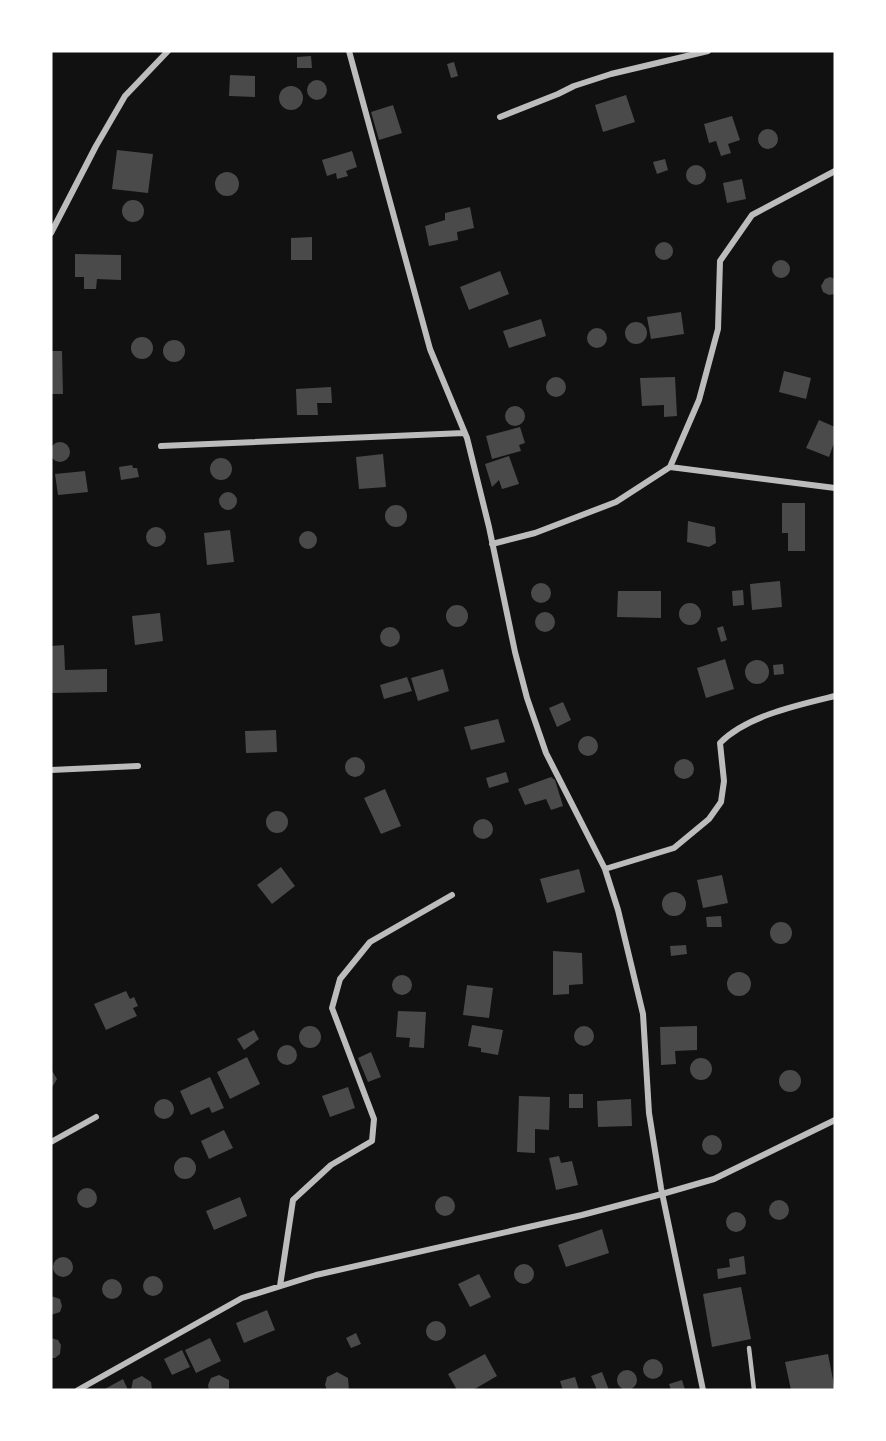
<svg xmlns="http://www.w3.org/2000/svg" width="886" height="1441" viewBox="0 0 886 1441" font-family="'IBM Plex Sans',sans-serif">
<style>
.building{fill:#4a4a4a}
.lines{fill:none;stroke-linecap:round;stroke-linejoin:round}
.service{stroke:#bcbcbc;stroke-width:4.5}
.minor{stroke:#bcbcbc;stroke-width:6}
</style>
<rect width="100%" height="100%" fill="#111"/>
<path class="building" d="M311,56L312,68H297V57Z
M454,62L458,76L451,78L447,64Z
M230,75L255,76V97L229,96Z
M307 90a10 10 0 1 1 20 0a10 10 0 1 1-20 0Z
M279 98a12 12 0 1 1 24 0a12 12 0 1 1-24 0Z
M626,95L635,122L603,132L595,105Z
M393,105L402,133L379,140L371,112Z
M732,116L740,140L728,144L731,153L721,156L716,141L709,143L704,124Z
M758 139a10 10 0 1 1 20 0a10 10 0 1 1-20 0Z
M117,150L153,154L148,193L112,189Z
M352,151L357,167L346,171L348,176L337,179L336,173L327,176L322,160Z
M665,159L668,170L657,174L653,162Z
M686 175a10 10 0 1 1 20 0a10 10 0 1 1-20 0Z
M215 184a12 12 0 1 1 24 0a12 12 0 1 1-24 0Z
M742,179L746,199L727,203L723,183Z
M122 211a11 11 0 1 1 22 0a11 11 0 1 1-22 0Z
M470,207L474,228L457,232L458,240L429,246L425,226L445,220V213Z
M312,237V260H291V238Z
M655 251a9 9 0 1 1 18 0a9 9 0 1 1-18 0Z
M75,254L121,255V280L97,279L96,289H84V277H75Z
M772 269a9 9 0 1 1 18 0a9 9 0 1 1-18 0Z
M500,271L509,294L469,310L460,287Z
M830,277L835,279V294L829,295L823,292L821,286L825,279Z
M681,312L684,334L651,339L647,317Z
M541,319L546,336L509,348L503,331Z
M625 333a11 11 0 1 1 22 0a11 11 0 1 1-22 0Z
M587 338a10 10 0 1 1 20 0a10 10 0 1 1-20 0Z
M131 348a11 11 0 1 1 22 0a11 11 0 1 1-22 0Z
M163 351a11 11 0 1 1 22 0a11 11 0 1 1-22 0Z
M51,351H62L63,394H51Z
M784,371L811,378L806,399L779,392Z
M546 387a10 10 0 1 1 20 0a10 10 0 1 1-20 0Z
M675,377L677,416L664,417V405L642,406L640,378Z
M331,387L332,403H317L318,415H297L296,389Z
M505 416a10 10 0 1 1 20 0a10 10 0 1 1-20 0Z
M819,420L835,427V440L829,457L806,448Z
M520,427L525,443L519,445L521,451L492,459L486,436Z
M50 452a10 10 0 1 1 20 0a10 10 0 1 1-20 0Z
M383,454L386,487L359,489L356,457Z
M509,456L519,484L502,489L499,480L492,487L485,464Z
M210 469a11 11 0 1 1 22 0a11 11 0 1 1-22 0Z
M132,465L133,468H137L139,477L121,480L119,467Z
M85,471L88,492L58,495L55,474Z
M219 501a9 9 0 1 1 18 0a9 9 0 1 1-18 0Z
M782,503H805V551H788V533H782Z
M385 516a11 11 0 1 1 22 0a11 11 0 1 1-22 0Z
M688,521L715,527L716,543L709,547L687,542Z
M146 537a10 10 0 1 1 20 0a10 10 0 1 1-20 0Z
M230,530L234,562L207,565L204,533Z
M299 540a9 9 0 1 1 18 0a9 9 0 1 1-18 0Z
M780,581L782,607L752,610L750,584Z
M531 593a10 10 0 1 1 20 0a10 10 0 1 1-20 0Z
M743,590L744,605L733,606L732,591Z
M618,591H661V618L617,617Z
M679 614a11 11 0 1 1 22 0a11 11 0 1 1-22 0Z
M446 616a11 11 0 1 1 22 0a11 11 0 1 1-22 0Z
M535 622a10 10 0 1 1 20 0a10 10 0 1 1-20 0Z
M160,613L163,641L135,645L132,616Z
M723,626L727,640L721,642L717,628Z
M380 637a10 10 0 1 1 20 0a10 10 0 1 1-20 0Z
M64,645L65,670L107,669V692L51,693V646Z
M725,659L734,689L706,698L697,668Z
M745 672a12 12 0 1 1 24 0a12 12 0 1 1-24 0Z
M783,664L784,674L774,675L773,665Z
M443,669L449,691L418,701L411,678Z
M407,677L412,691L384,699L380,685Z
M563,702L571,720L557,727L549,708Z
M498,719L505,742L471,750L464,727Z
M276,730L277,752L246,753L245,731Z
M578 746a10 10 0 1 1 20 0a10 10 0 1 1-20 0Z
M345 767a10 10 0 1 1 20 0a10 10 0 1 1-20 0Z
M674 769a10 10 0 1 1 20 0a10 10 0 1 1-20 0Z
M506,772L509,782L489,788L486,778Z
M551,777L555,780L563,806L551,810L546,799L525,805L518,789Z
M385,789L401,826L381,834L364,798Z
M266 822a11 11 0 1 1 22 0a11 11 0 1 1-22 0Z
M473 829a10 10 0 1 1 20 0a10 10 0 1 1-20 0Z
M281,867L295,886L272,904L257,885Z
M579,869L585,892L547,903L540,879Z
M722,875L728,903L703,908L697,880Z
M662 904a12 12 0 1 1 24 0a12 12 0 1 1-24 0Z
M721,916L722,927H707L706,917Z
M770 933a11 11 0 1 1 22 0a11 11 0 1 1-22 0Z
M686,945L687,954L671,956L670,946Z
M553,951L582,953L583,984L569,985V994L553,995Z
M727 984a12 12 0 1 1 24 0a12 12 0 1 1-24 0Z
M392 985a10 10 0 1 1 20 0a10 10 0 1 1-20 0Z
M467,985L493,988L489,1018L463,1015Z
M126,991L130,999L134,997L138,1006L133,1008L137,1016L106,1030L94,1004Z
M398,1011L426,1012L424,1048L409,1047L410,1038L396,1037Z
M472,1025L503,1030L498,1055L481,1052V1048L468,1046Z
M574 1036a10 10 0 1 1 20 0a10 10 0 1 1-20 0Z
M697,1026V1050L675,1051L676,1064L661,1065L660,1027Z
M299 1037a11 11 0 1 1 22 0a11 11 0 1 1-22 0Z
M254,1030L259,1039L244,1050L237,1039Z
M277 1055a10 10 0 1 1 20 0a10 10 0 1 1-20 0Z
M371,1052L381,1077L368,1082L358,1058Z
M247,1057L260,1084L230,1099L217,1072Z
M690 1069a11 11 0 1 1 22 0a11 11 0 1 1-22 0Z
M51,1069L57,1079L51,1089Z
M779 1081a11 11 0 1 1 22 0a11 11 0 1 1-22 0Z
M210,1077L224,1108L212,1113L209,1107L191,1115L180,1091Z
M348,1087L355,1108L330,1117L322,1096Z
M569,1094H583V1108H569Z
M519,1096L550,1097L549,1130L535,1129V1153L517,1152Z
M154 1109a10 10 0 1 1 20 0a10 10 0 1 1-20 0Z
M631,1099L632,1126L598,1127L597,1101Z
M224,1130L233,1148L209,1159L201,1141Z
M702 1145a10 10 0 1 1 20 0a10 10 0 1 1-20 0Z
M559,1156L561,1163L572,1161L578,1185L556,1190L549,1158Z
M174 1168a11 11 0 1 1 22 0a11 11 0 1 1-22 0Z
M77 1198a10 10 0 1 1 20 0a10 10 0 1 1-20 0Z
M435 1206a10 10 0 1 1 20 0a10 10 0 1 1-20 0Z
M240,1197L247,1216L214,1230L206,1211Z
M769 1210a10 10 0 1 1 20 0a10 10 0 1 1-20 0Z
M726 1222a10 10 0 1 1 20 0a10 10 0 1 1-20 0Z
M602,1229L609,1253L566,1267L558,1245Z
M744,1256L746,1274L718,1279L717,1269L730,1267L729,1259Z
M53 1267a10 10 0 1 1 20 0a10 10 0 1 1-20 0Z
M514 1274a10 10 0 1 1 20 0a10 10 0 1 1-20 0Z
M479,1274L491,1297L470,1307L458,1284Z
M143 1286a10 10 0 1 1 20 0a10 10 0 1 1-20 0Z
M102 1289a10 10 0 1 1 20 0a10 10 0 1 1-20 0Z
M741,1287L751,1339L712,1347L703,1294Z
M51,1296L60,1299L62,1306L60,1312L51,1315Z
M267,1310L275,1330L244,1343L236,1323Z
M426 1331a10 10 0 1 1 20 0a10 10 0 1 1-20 0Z
M356,1333L361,1344L351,1348L346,1338Z
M51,1338L58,1340L61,1345L60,1354L55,1358H51Z
M210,1338L221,1361L196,1373L185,1350Z
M182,1350L190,1367L172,1375L164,1359Z
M485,1354L497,1376L473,1390H457L448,1374Z
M828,1354L835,1390H791L785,1362Z
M643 1369a10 10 0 1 1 20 0a10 10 0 1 1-20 0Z
M617 1380a10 10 0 1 1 20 0a10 10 0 1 1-20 0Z
M337,1372L348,1378L349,1390H327L325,1385L327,1377Z
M602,1372L609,1390H597L591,1376Z
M219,1375L229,1380V1390H209L208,1385L211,1378Z
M142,1376L151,1382L152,1390H131L133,1380Z
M575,1377L579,1390H563L560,1381Z
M123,1379L128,1390H103Z
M682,1380L685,1390H671L669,1384Z"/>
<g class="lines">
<path class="service" d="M749,1348L754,1390"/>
<path class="minor" d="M349,51L430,349L467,438L489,527L515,652L527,698L546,753L605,869L618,910L643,1014L649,1113L661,1188L703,1390
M500,117L558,94L574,86L611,74L708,51
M51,233L96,146L125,96L168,51
M161,446L464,433
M670,467L699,400L718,329L720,261L752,215L835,171
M492,544L535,533L616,502L670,467L835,488
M51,770L138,766
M605,869L674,848L709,819L721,802L724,781L720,743C746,716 798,705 835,696
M51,1142L96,1117
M280,1286L293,1200L331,1165L372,1141L374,1119L332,1008L340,979L370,942L452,895
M78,1390L242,1298L316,1275L582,1215L662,1194L714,1179L835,1120"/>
</g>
<rect width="886" height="1441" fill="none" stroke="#ffffff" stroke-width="105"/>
</svg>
